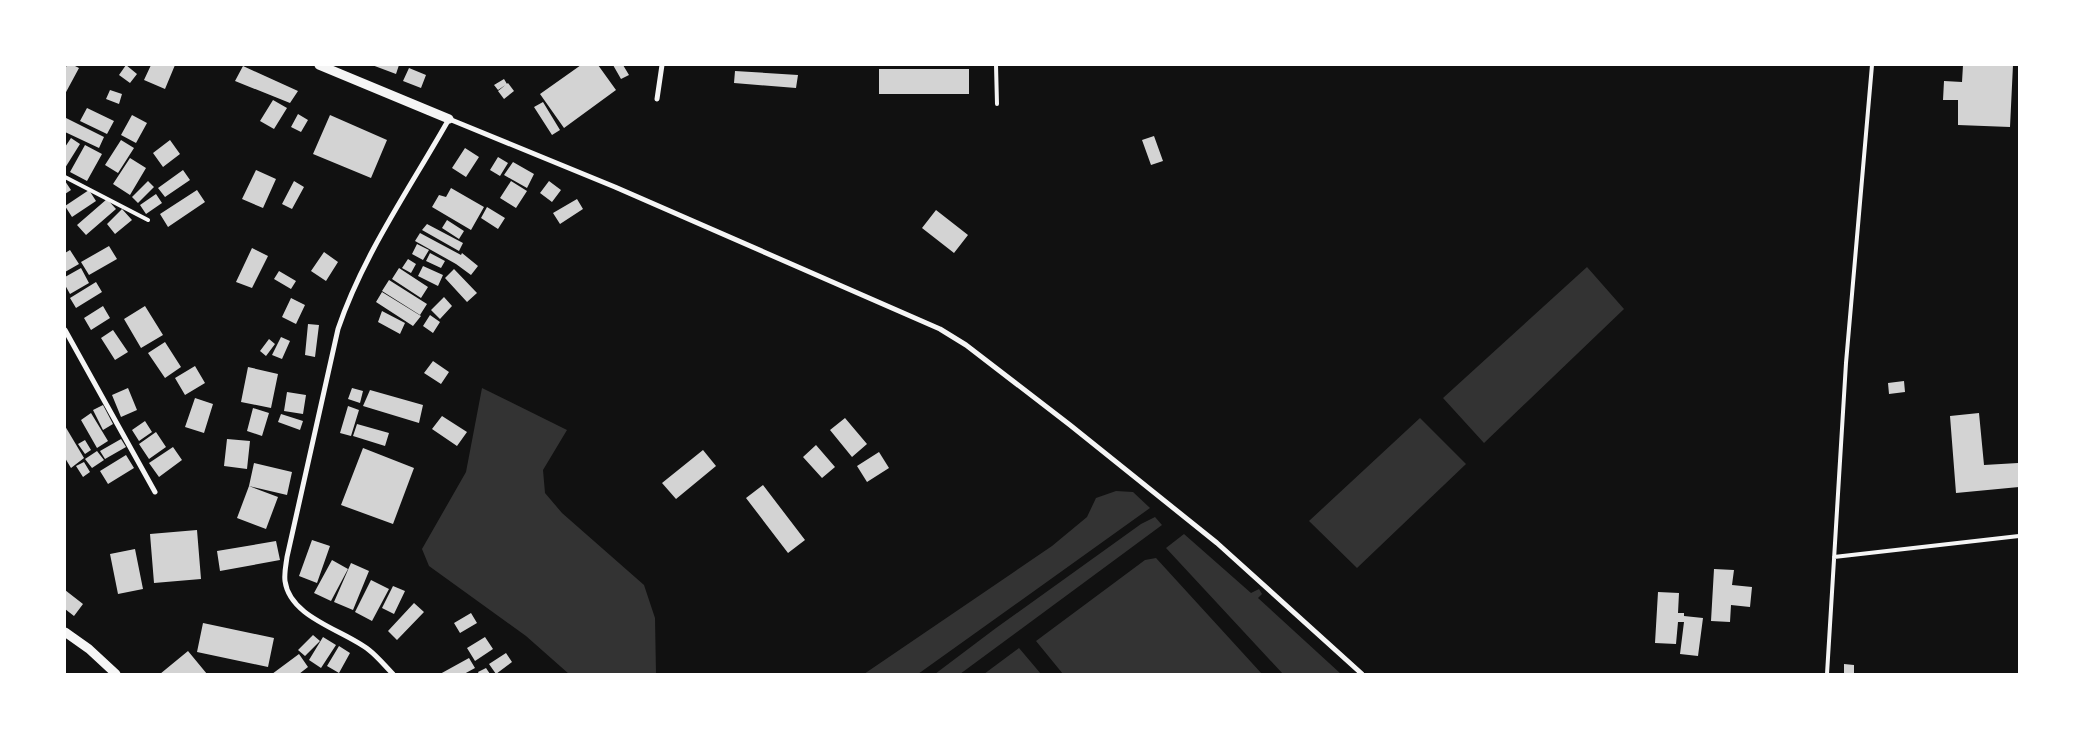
<svg xmlns="http://www.w3.org/2000/svg" width="2084" height="739" viewBox="0 0 2084 739" font-family="Cabin,sans-serif">
<style>
.water{fill:#333}
.building{fill:#d3d3d3}
.lines{fill:none;stroke-linecap:round;stroke-linejoin:round}
.service{stroke:#f5f5f5;stroke-width:4}
.minor{stroke:#f5f5f5;stroke-width:5}
.tertiary{stroke:#f5f5f5;stroke-width:9}
</style>
<rect width="100%" height="100%" fill="#111"/>
<path class="water" d="M1587,267L1624,309L1484,443L1443,398Z
M482,388L567,430L543,470L545,493L562,513L644,585L655,618L656,674H569L526,636L429,566L422,549L466,472Z
M1420,418L1466,464L1357,568L1309,521Z
M1116,491L1133,492L1150,508L918,674H864L1052,546L1087,517L1096,498Z
M1155,517L1162,525L960,674H935L996,628L1141,524Z
M1184,534L1251,593L1259,589L1262,594L1258,598L1341,674H1283L1166,548Z
M1156,558L1262,674H1063L1036,641L1145,560Z
M1019,648L1041,674H984Z"/>
<path class="building" d="M67,65H73L79,68L65,94V69Z
M126,65L137,74L130,83L119,75Z
M151,65H175L165,89L144,80Z
M372,65H399L396,74Z
M581,65H598L616,90L564,128L540,94Z
M613,65H623L629,75L621,79Z
M1963,65H2013L2010,127L1958,125V100H1943L1944,81L1962,82Z
M243,66L298,91L290,103L235,81Z
M409,68L426,75L421,88L403,81Z
M879,69H969V94H879Z
M735,71L798,75L796,88L734,83Z
M504,79L507,84L498,90L494,85Z
M508,83L514,91L504,99L498,91Z
M110,90L122,94L119,104L106,99Z
M273,100L287,108L274,129L260,121Z
M543,102L560,130L552,135L534,107Z
M87,108L114,121L107,134L80,121Z
M298,114L308,120L301,132L291,127Z
M132,115L147,123L136,143L121,135Z
M330,115L387,140L371,178L313,154Z
M66,118L104,137L99,148L65,132Z
M1154,136L1163,161L1151,165L1142,140Z
M71,138L80,144L65,168V147Z
M121,140L134,148L118,173L105,165Z
M170,140L180,154L163,167L153,153Z
M85,145L102,154L87,181L70,172Z
M465,148L479,157L466,177L452,168Z
M498,157L508,163L500,176L490,170Z
M130,158L146,168L130,195L113,184Z
M513,162L534,174L527,188L504,175Z
M183,170L190,180L165,197L158,188Z
M256,170L276,179L263,208L242,199Z
M65,181L71,190L65,194Z
M148,181L154,187L138,203L132,197Z
M294,181L304,187L292,209L282,204Z
M511,181L527,191L516,208L500,198Z
M549,181L561,190L552,202L540,193Z
M451,188L484,207L471,230L432,207L439,195L446,197Z
M89,190L96,201L72,217L65,206Z
M197,190L205,202L168,227L160,214Z
M156,194L162,203L146,214L140,205Z
M107,199L116,209L86,235L77,225Z
M577,199L583,209L560,224L553,213Z
M487,207L505,218L498,229L481,218Z
M122,209L132,220L115,234L107,224Z
M936,210L968,235L954,253L922,228Z
M447,220L464,231L459,239L442,228Z
M427,224L463,243L459,251L422,230Z
M420,233L461,255L462,253L478,266L471,275L456,264L415,241Z
M417,244L429,250L423,260L412,254Z
M109,246L117,259L89,275L81,262Z
M252,248L268,256L252,288L236,282Z
M70,250L79,264L65,272V253Z
M324,252L338,262L326,281L311,271Z
M430,253L445,261L441,268L426,261Z
M408,259L416,264L411,273L402,268Z
M423,266L443,275L438,286L418,276Z
M81,268L89,283L70,294L65,285V277Z
M399,268L428,287L421,298L392,279Z
M454,269L477,293L467,302L445,278Z
M279,271L296,281L291,289L274,279Z
M389,280L427,304L420,315L382,291Z
M96,282L102,292L76,308L70,298Z
M382,292L421,316L413,326L376,302Z
M444,297L452,306L440,319L431,310Z
M291,298L305,305L296,324L282,317Z
M103,306L110,318L91,330L84,318Z
M145,306L163,335L141,348L124,319Z
M382,311L405,323L400,334L378,322Z
M430,315L440,322L433,333L423,326Z
M308,324L319,325L315,357L305,355Z
M113,330L128,352L115,360L101,338Z
M281,337L290,341L282,359L272,355Z
M269,339L275,344L266,356L260,351Z
M165,342L181,367L165,378L148,353Z
M433,361L449,372L441,384L424,373Z
M195,366L205,383L185,395L175,378Z
M248,367L278,374L271,408L241,402Z
M1904,381L1905,392L1889,394L1888,383Z
M128,388L137,410L121,417L112,395Z
M352,388L363,391L360,403L348,399Z
M370,390L423,405L419,423L363,406Z
M287,392L306,395L303,414L284,411Z
M195,398L213,404L204,433L185,427Z
M103,405L113,424L103,430L93,410Z
M348,406L359,410L351,436L340,433Z
M253,408L269,413L262,436L247,431Z
M91,413L108,441L97,448L81,420Z
M1979,413L1984,465L2018,463L2019,487L1956,493L1950,416Z
M281,414L303,421L300,430L278,422Z
M442,416L467,432L457,446L432,429Z
M845,418L867,444L852,457L830,430Z
M145,421L152,432L139,441L132,430Z
M357,424L389,433L385,446L353,436Z
M65,426L84,458L71,468L65,458Z
M156,432L166,447L149,459L139,444Z
M121,439L126,447L105,459L100,451Z
M227,439L250,441L247,469L224,466Z
M85,440L91,450L85,454L78,444Z
M816,445L835,467L822,478L803,457Z
M173,447L182,460L159,477L149,463Z
M363,448L414,468L393,524L341,505Z
M703,450L716,466L676,499L662,483Z
M97,451L104,460L92,468L85,459Z
M879,452L889,468L867,482L857,466Z
M126,455L134,468L108,484L100,471Z
M84,462L90,472L83,477L76,466Z
M254,463L292,472L287,495L249,486Z
M763,485L805,540L788,553L746,498Z
M249,486L278,497L266,529L237,518Z
M197,530L201,579L154,583L150,534Z
M312,540L330,546L317,583L299,576Z
M276,541L280,560L220,571L217,551Z
M135,549L143,589L118,594L110,554Z
M332,560L348,569L331,601L314,593Z
M351,563L369,571L353,610L334,602Z
M1714,569L1734,570L1732,585L1752,587L1750,607L1731,605L1730,622L1711,621Z
M371,580L389,589L372,621L355,612Z
M393,586L405,591L394,614L382,608Z
M65,590L83,604L74,616L65,609Z
M1658,592L1679,593L1678,613H1684V616L1703,618L1698,656L1680,654L1684,622H1678L1676,644L1655,643Z
M414,603L424,612L397,640L388,631Z
M471,613L477,623L460,633L454,623Z
M203,623L274,638L268,667L197,652Z
M313,635L320,641L305,656L298,650Z
M323,637L336,645L321,668L309,660Z
M485,637L493,649L475,661L467,648Z
M339,646L350,653L339,673L327,666Z
M188,651L207,674H160Z
M506,653L512,662L496,674L489,664Z
M299,654L308,667L299,674H272Z
M469,658L475,668L464,674H440Z
M1844,664L1854,665V674H1844Z
M486,668L490,674H479L478,672Z"/>
<g class="lines">
<path class="service" d="M996,65L997,104
M65,177L148,220
M1834,557L2019,536
M1827,674L1846,363L1872,65"/>
<path class="minor" d="M657,99L662,65
M65,330L155,492
M393,674C385,666 378,657 369,650C344,630 290,618 285,581C284,573 286,565 287,557L338,329C363,255 410,188 449,119L615,187L940,329L966,345L1070,425L1217,543L1362,674"/>
<path class="tertiary" d="M319,65L449,119
M65,632L89,649L116,674"/>
</g>
<rect width="2084" height="739" fill="none" stroke="#ffffff" stroke-width="132"/>
</svg>
